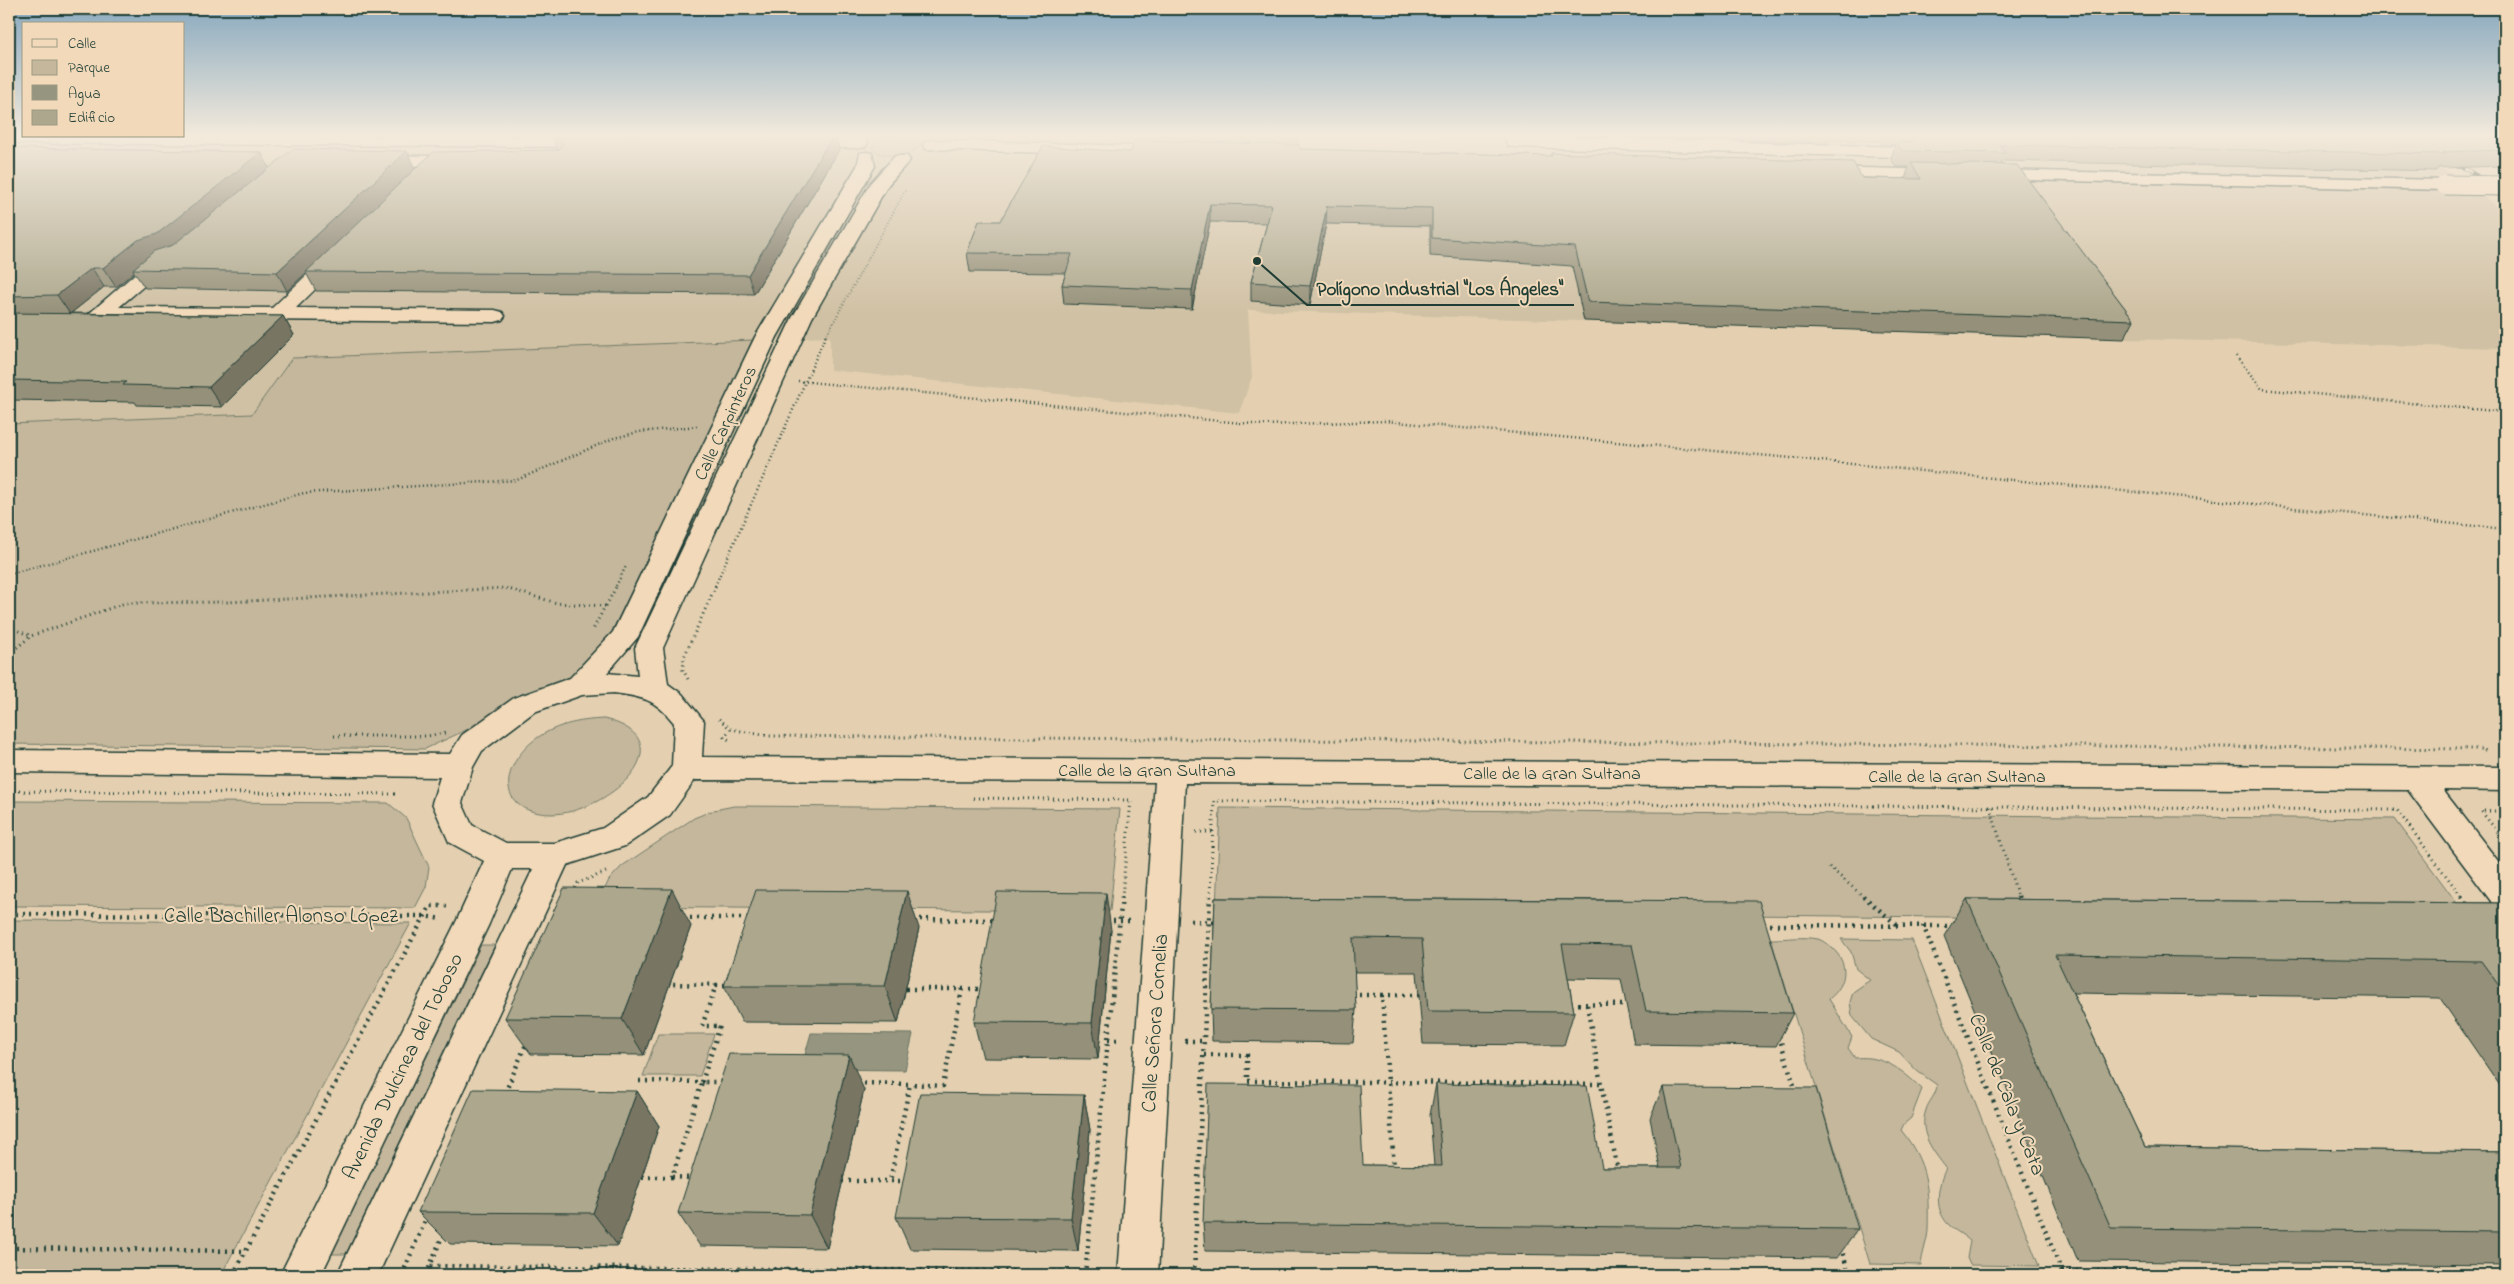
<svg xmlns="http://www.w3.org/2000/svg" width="2514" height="1284" viewBox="0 0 2514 1284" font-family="'Indie Flower',sans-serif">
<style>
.built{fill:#d0c1a4}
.green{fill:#c4b79c;stroke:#727a68}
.water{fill:#96957f;stroke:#667261}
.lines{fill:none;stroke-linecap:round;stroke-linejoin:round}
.minor-casing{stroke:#1f3d34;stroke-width:3}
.path-far3{stroke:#1f3d34;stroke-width:2;stroke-dasharray:0.5 2.5;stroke-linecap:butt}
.path-far2{stroke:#1f3d34;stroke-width:2.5;stroke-dasharray:1 3;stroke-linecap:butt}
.path-far1{stroke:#1f3d34;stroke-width:3;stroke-dasharray:1 4;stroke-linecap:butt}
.path{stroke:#1f3d34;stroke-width:4.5;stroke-dasharray:2 5;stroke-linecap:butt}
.minor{fill:#f1d9b9;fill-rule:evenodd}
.rail-casing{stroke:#1f3d34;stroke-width:4}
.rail{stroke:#f1d9b9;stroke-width:2.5;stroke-dasharray:8;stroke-linecap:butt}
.minor-bridge-casing{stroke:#1f3d34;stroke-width:21;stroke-linecap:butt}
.minor-bridge{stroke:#f1d9b9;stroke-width:19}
.wall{fill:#959079;stroke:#1f3d34}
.shaded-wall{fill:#797563;stroke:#1f3d34}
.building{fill:#ada78d;stroke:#1f3d34}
.labels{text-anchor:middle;stroke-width:4;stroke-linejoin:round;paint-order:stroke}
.street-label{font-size:18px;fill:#1f3d34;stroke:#f1d9b9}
.near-street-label{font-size:21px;fill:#1f3d34;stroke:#f1d9b9}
.leader{fill:none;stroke:#1f3d34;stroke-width:2}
.callout-dot{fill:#1f3d34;stroke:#f1d9b9;stroke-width:2}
.callout-label{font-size:19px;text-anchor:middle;font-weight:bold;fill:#1f3d34;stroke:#f1d9b9;stroke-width:4;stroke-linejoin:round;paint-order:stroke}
</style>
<rect width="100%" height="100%" fill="#e4d0b1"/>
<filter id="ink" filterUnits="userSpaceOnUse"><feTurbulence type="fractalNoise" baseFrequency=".02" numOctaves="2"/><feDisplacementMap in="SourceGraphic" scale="10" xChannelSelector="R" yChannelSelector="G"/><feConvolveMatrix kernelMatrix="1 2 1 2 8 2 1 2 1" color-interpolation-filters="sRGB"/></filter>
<g filter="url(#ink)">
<path class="built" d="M9,135H2393L2505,212V348L2124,339L1248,310L1252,377L1239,413L830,370V337L292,358L252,414L9,424Z"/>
<path class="green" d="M892,135H909L918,138L921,144C911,158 886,159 873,150L872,147L877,140Z
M754,340L592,672L425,749L9,744V424L252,414L292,358Z
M604,719C690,740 608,814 551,814C498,813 498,770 533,741C553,725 579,720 604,719Z
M9,801L388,803L406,818L429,867L426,887L415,908L9,906Z
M734,806L1120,809L1110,911L596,907L609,880L622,866L694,818L714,810Z
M1220,808L2395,819L2471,922L1216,910Z
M9,920L411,923L221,1275H9Z
M1771,939C1786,939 1803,936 1818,939C1822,940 1827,944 1831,947C1850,963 1847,985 1829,999L1852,1037L1848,1048L1855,1058C1884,1055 1902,1070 1922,1089L1911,1118L1904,1124L1901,1130C1928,1164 1929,1188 1928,1231C1927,1242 1922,1254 1921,1265L1870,1264Z
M1841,939L1912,940L2039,1266L1970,1265L1967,1258L1970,1241C1963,1234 1954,1231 1948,1224C1933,1208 1938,1185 1946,1168C1933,1151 1918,1133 1926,1110C1929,1100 1936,1096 1937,1085L1917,1071L1899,1052L1871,1039L1852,1016L1850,1002L1853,992L1870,980L1856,969L1851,952Z
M481,945H495L346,1254H331Z
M658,1034H714L700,1076H643Z"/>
<path class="water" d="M811,1033L913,1034L905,1070L801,1069Z"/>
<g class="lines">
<defs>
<path id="minor" d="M9,135L590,137L596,138L599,142L596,146L590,147L9,143Z
M1504,135L1900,147L1906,148L1909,152L1906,156L1900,157L1514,147L1508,146Z
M801,138H859L865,139L868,143L865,147L859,148L795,147L792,143L795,139Z
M932,140L1169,147L1175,148L1178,152L1175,156L1169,157L926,149L923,145L926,141Z
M866,152L872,153L875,166L777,337L638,637L607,673L638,676L635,648L792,318L871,182L895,156H907L910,160L888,185L812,318L663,648L668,684L682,694L704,721L702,757L2505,767V791L2443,790L2505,870V907L2493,904L2408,790L1185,783L1158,1275H1118L1155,782L695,780L670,815L625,846L567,865L378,1275H337L533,869H512L489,924L321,1275H280L456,922L484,861L449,842L432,803L440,777L9,772V750L450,754L462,735L514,698L570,678L613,632L755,337L857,166L860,153ZM614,693C643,697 655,699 674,723L672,766L648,797L603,828L555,843H506L472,825L462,803L473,767L482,751L534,712L582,695Z
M375,155L436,156L442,157L445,161C437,172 427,185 413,182L410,178L421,166L369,164L366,160L369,156Z
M1822,167L1944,170L1950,171L1953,175L1950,179L1944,180L1816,176L1813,172L1816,168Z
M1989,170L2445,180L2451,181L2454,185L2451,189L2445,190L1983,179L1980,175L1983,171Z
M338,250L345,252L348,256L345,260L296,308L495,310L502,312L505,316L502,320L495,322L105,319L94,324L87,322L84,318L151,260L170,254L177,256L180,260L177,264L165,268L119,307L272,308L331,252Z"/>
</defs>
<use href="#minor" class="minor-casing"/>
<path class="path-far3" d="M826,336L906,189"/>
<path class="path-far2" d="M2236,356L2262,389L2505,412
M798,381L1263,425L1385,421L1781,457L2505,529
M9,574L304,493L517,480L614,438L639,432L697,426
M616,586L626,566
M715,586L826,335"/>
<path class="path-far1" d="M606,606L617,585
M9,627L31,636L125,603L226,602L505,588L557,603L605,606L593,630
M9,654L31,636
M688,679L683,670L684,657L716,585
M719,719L731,729L768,736L2483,749L2487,752
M731,729L724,737L731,741
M334,736H427L445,733
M9,791L397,794
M973,798L1131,800L1122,897
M1990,807L2018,897
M2505,811H2481L2505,841
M1196,832H1213
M1829,867L1864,897
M575,888L578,883L606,872
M1210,897L1214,801L2397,810L2462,897"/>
<path class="path" d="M1863,896L1897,925
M2018,896L2020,902
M2461,896L2469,906
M9,914L424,916L441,919
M683,918H750
M913,919L995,920
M1106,921H1130
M1191,921L1217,922
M1763,925L1955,926
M1923,925L2063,1275
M716,985H728
M906,989H962L943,1086L910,1084
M962,989H984
M1352,995H1382L1394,1168
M1382,995H1419
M1571,1004L1626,1005
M1587,1005L1601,1084
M1779,1036L1796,1092
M1108,1040H1121
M1185,1041H1204
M1204,1055H1247V1081L1601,1084L1618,1171
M639,1081L702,1082L720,1026H702L716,985L670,984
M857,1083L910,1084L890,1181
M505,1093L527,1042
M642,1177H672L702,1082H724
M672,1177L693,1178
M842,1181H907
M443,1234L430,1266L1085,1272
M1841,1247L1849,1275
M9,1248L246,1251
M2062,1271L2474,1275
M233,1275L430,906H447
M402,1275L427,1216
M426,1275L430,1266
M1085,1275L1122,896
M1194,1275L1210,896"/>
<use href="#minor" class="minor"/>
<defs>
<path id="rail" d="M2451,160L2505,193"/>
</defs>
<use href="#rail" class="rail-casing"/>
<use href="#rail" class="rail"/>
<defs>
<path id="minor-bridge" d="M2445,185L2505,186"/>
</defs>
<use href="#minor-bridge" class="minor-bridge-casing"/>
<use href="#minor-bridge" class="minor-bridge"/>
</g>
<path class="wall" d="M555,135H848L847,136H836L839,150L754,294L316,291L306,273L287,291L145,288L134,272L116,287H104L71,313L283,316L294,335L222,407L137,405L135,402L9,400V148L261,152L269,168H415L557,150L553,138Z
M1138,135H1298V145L1300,149L1551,156V153L1862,178L1905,179L1909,167H1896L1891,159L1895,145H1882L1880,141L1828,140L1827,143L1560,135H2505V166L2438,168L2436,171L2003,161L2001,165L2134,320L2124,339L1584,321L1572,266L1430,256V226L1326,224L1310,305L1251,301V282L1267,223L1210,222L1192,309L1064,304L1062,285L1066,273L970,272L967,253L1000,221L1131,152L1139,140Z
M1215,898L1622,900L1793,1013L1776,1046L1634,1044L1621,979L1568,978L1574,1012L1564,1045L1423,1044L1417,972H1354L1356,1010L1353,1043L1212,1041L1211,1009Z
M1967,899L2505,903V1093L2440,998L2073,993L2145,1147L2505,1152V1265L2078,1261L1944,936Z
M691,926L644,1055L531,1054L505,1018Z
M919,928L898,1023L742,1022L724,986Z
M1111,930L1098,1059L983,1058L974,1022Z
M1436,1084L1602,1168H1660L1650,1118L1663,1087L1858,1229L1837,1258L1205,1251L1203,1223L1363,1165L1434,1166L1430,1115Z
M864,1090L827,1248L700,1246L678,1213Z
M637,1091L659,1126L618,1246L450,1244L418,1212Z
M1084,1095L1090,1130L1078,1251L910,1249L896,1217Z"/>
<path class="shaded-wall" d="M833,135H836L839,150L754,294L748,275Z
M407,151L415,169L287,291L277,272Z
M261,152L270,170L168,252L133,269L134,272L116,287L103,268L138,240Z
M1210,204V222L1192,309V290Z
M1327,206L1326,224L1310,305V286Z
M92,268L104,287L70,314L57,295Z
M283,316L294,335L222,407L209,387Z
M672,889L691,926L644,1055L622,1019Z
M907,891L919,928L898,1023L885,986Z
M1106,893L1111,930L1098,1059L1092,1023Z
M849,1055L864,1090L827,1248L810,1215Z
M637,1091L659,1126L618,1246L593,1213Z
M1084,1095L1090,1130L1078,1251L1071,1218Z"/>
<path class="building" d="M555,135H833L748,275L306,272L433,152L559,150L563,143L559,139L553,138Z
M1916,135H2505V150L2443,152L2446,154L2000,145L2006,153L1902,151L1896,143L1912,142Z
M1134,140L1299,145L1300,149L1552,156L1551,153L1853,162L1862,178L1921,179L1911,163L2017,165L2134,320L1588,302L1575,247L1432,238V208L1327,206L1310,286L1251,282L1272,205L1210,204L1192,290L1062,285L1072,254L967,253L979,221H1000L1043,146L1131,152Z
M9,148L261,152L157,234L138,240L103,268H92L57,295L9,296Z
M293,149L407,151L277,272L133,269L154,251L173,245Z
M9,313L283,316L209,387L123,385L126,382L9,380Z
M564,888L672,889L622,1019L505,1018Z
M756,890L907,891L885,986H724Z
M997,892L1106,893L1092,1023L974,1022Z
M1215,898L1759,901L1793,1013L1646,1011L1632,945L1562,944L1574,1012L1428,1011L1422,939L1353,938L1356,1010L1211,1009Z
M1967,899L2505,903V994L2481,961L2055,955L2145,1147L2505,1152V1232L2111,1228Z
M729,1054L849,1055L810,1215L678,1213Z
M1208,1084L1359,1085L1363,1165L1442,1166L1436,1084L1587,1086L1602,1168H1681L1663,1087L1816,1088L1858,1229L1203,1223Z
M473,1089L637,1091L593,1213L418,1212Z
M920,1093L1084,1095L1071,1218L896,1217Z"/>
</g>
<linearGradient id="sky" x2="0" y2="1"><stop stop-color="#87a8be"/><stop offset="0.43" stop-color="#f3eadc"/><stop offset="1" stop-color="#f3eadc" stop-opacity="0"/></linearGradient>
<rect width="2514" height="315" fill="url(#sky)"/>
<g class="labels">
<g class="street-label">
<text transform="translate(725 423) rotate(-65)" y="6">Calle Carpinteros</text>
<text x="1147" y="776">Calle de la Gran Sultana</text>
<text x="1552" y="779">Calle de la Gran Sultana</text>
<text x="1957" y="782">Calle de la Gran Sultana</text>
</g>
<g class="near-street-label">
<text x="281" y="922">Calle Bachiller Alonso López</text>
<text transform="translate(1154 1023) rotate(-86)" y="7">Calle Señora Cornelia</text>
<text transform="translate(402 1066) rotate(-64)" y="7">Avenida Dulcinea del Toboso</text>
<text transform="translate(2008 1094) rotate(68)" y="7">Calle de Cala y Cata</text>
</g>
</g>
<path class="leader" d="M1257 261L1307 305H1574"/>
<circle class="callout-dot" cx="1257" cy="261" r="5"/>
<g class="callout-label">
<text x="1440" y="295">Polígono Industrial "Los Ángeles"</text>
</g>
<rect width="2514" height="1284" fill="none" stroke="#f1d9b9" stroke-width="30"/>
<rect x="15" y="15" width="2484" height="1254" fill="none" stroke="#1f3d34" stroke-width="2" filter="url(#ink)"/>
<rect x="22" y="22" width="162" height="115" fill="#f1d9b9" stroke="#9d9b84"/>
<rect x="32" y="39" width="25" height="8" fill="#f1d9b9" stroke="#9d9b84"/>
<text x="68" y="48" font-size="15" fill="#1f3d34">Calle</text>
<rect x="32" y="60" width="25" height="15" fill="#c4b79c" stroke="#9d9b84"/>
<text x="68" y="72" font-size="15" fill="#1f3d34">Parque</text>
<rect x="32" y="85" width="25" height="15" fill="#96957f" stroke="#9d9b84"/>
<text x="68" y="98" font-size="15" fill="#1f3d34">Agua</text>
<rect x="32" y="110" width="25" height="15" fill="#ada78d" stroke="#9d9b84"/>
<text x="68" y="122" font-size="15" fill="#1f3d34">Edificio</text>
</svg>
